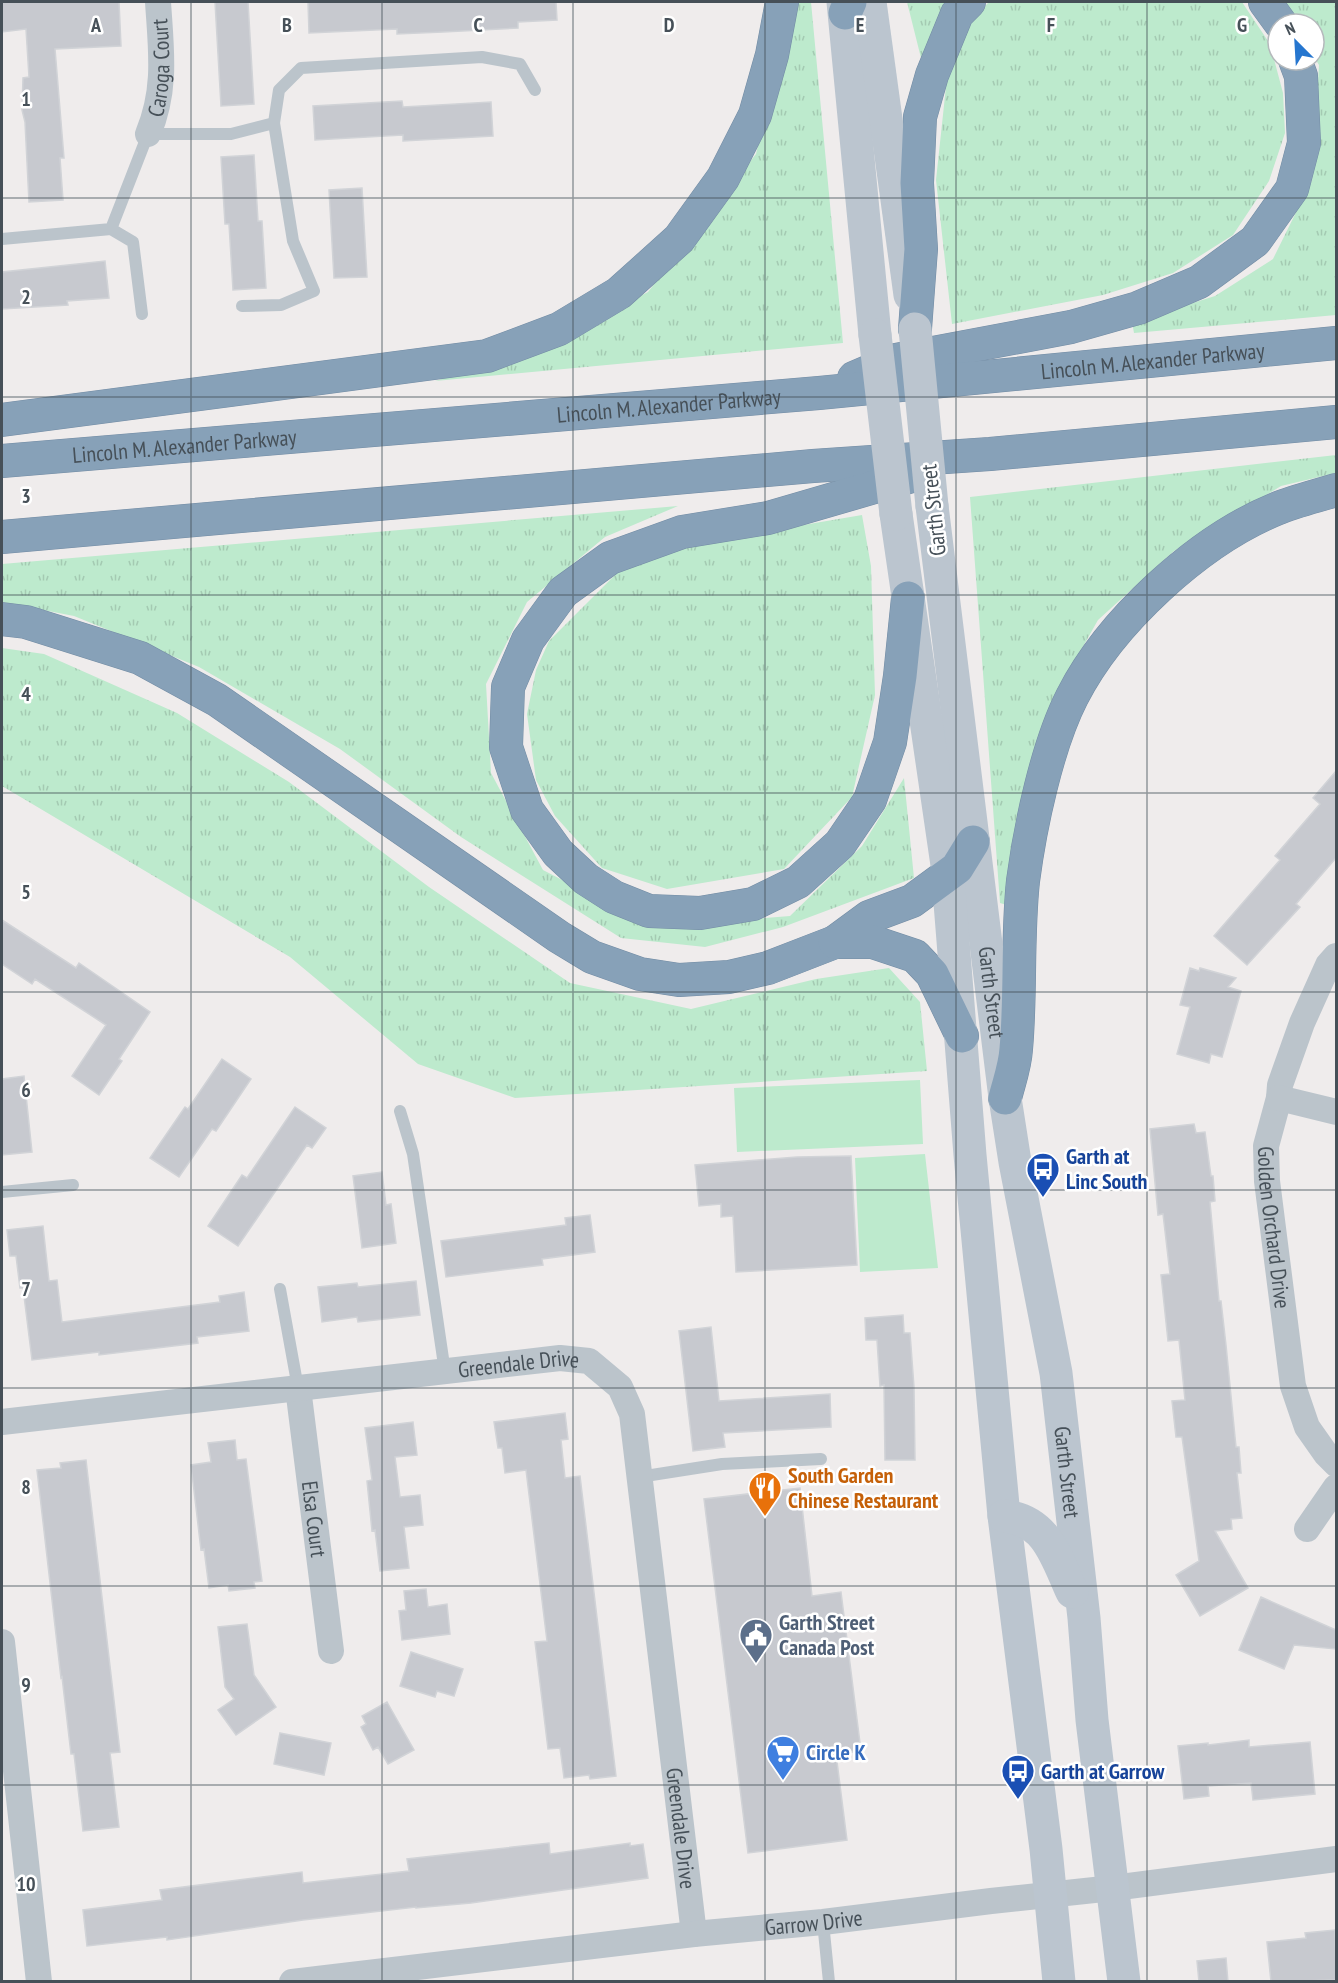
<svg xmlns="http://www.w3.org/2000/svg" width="1338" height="1983" viewBox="0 0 1338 1983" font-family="'PT Sans Narrow',sans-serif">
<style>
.grass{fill:url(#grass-tufts)}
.green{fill:#bdeacd}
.building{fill:#c7c9cf;stroke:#d1d3d7;stroke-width:1.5}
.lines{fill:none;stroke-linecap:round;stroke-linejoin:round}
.motorway-casing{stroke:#738ca4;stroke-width:34}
.service{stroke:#bbc4cb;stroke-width:12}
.minor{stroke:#bbc4cb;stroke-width:26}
.secondary{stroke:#bbc5cf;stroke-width:33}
.motorway{stroke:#87a1b8;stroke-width:33}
.secondary-bridge{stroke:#bbc5cf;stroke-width:33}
.grid{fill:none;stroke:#465058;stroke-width:1.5;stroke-opacity:0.55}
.labels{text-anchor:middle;stroke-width:5;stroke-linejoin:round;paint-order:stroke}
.street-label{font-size:22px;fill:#465058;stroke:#fff}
.transit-label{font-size:22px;font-weight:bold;fill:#164399;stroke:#fff;text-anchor:start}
.food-label{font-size:22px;font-weight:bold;fill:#c56008;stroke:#fff;text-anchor:start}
.service-label{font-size:22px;font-weight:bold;fill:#4e5e75;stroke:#fff;text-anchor:start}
.shop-label{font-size:22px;font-weight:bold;fill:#366cbe;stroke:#fff;text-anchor:start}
.grid-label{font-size:20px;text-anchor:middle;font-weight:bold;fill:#465058;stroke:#fff;stroke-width:5;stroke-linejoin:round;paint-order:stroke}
</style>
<defs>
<pattern id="grass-tufts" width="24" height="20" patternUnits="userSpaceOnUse" patternTransform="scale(1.5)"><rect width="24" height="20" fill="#bdeacd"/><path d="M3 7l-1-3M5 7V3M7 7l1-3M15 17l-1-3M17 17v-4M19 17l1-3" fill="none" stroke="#a4cab2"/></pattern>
</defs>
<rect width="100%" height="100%" fill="#efecec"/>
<path class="grass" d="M791,2H811L843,343L435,381L524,355L648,292L756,154Z
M907,2H948L922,62Z
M989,2H1242L1270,44L1283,93L1285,133L1269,181L1233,235L1173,273L1103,295L952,324L936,180L948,68L971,20Z
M1280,2H1336V315L1134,333L1132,322L1215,296L1273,259L1312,180L1319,65L1314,57V24H1294Z
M1336,455V473L1281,486L1174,551L1098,620L1050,705L1010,906L1000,903L970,497Z
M678,506L605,537L527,602L486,684L491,773L543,870L653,927L790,916L862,846L904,778L914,878L783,927L705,947L621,938L461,837L340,749L199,667L74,616L2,602V564Z
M862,515L871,566L875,695L852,797L784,869L667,889L602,868L555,816L536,780L527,714L536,670L549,641L619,571L703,542Z
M2,648L44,654L177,713L289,782L429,887L570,983L691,1009L816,979L889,968L920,1002L927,1071L515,1098L418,1064L290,957L2,786Z"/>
<path class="green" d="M920,1080L923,1144L737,1152L734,1088Z
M925,1154L938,1268L860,1272L855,1158Z"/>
<path class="building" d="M2,2H119L121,46L55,49L64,158H60L63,200L29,202L25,122L22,110L23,78L29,77L26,29L2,32Z
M215,2H248L254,104L221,106Z
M308,2H556L557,20L518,22V28L443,32L397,34V29L309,33Z
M402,101L403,107L491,102L493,136L403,141V135L315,140L313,106Z
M254,155L258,221H262L266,288L233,290L229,224H225L221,157Z
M362,188L367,277L334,278L329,190Z
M105,261L109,298L67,301L68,305L2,309V272Z
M1336,771V858L1296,904L1300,907L1247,965L1214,936L1280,860L1275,856L1320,804L1313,798Z
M2,920L76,968L79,963L150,1012L119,1059L122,1061L99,1095L72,1076L106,1025L35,979L32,984L2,964Z
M1190,968L1199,971L1200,968L1236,978L1228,987L1241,991L1222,1057L1211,1054L1209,1063L1177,1054L1190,1007L1180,1005Z
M222,1059L251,1079L216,1131L212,1129L179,1177L150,1158L185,1107L188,1109Z
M24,1076L32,1152L2,1155V1079Z
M295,1107L326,1128L312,1148L307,1145L238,1246L208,1226L242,1175L247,1178Z
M1194,1124L1196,1133L1205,1132L1211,1176H1213L1215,1201L1210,1202L1219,1301H1221L1226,1345L1236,1447H1239L1241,1473H1237L1242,1518L1231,1519L1232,1529L1215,1531L1248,1588L1200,1616L1176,1575L1199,1561L1182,1437H1176L1172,1401L1185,1400L1179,1340L1168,1341L1161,1275L1170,1274L1163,1214L1158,1215L1150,1129Z
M851,1156L857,1265L736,1272L733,1216L721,1217V1204L699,1206L695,1165L797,1157Z
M382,1172L386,1205L391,1204L396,1243L362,1248L353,1176Z
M590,1215L595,1252L542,1259L543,1265L446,1277L441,1241L566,1225L565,1218Z
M43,1226L49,1281L57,1280L62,1322L220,1302L219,1296L244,1292L249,1331L197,1337L198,1343L99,1355V1352L32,1360L23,1288H20L16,1256H10L7,1230Z
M416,1281L420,1315L358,1322L357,1317L322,1322L318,1287L357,1283L358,1287Z
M903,1315L904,1333H910L914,1387L915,1460H885L884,1385L880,1386L877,1340H866L865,1318Z
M711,1327L719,1401L830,1394L831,1427L723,1433L725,1447L693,1451L679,1331Z
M565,1413L568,1439L561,1440L565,1478L580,1476L616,1776L590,1779L589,1775L564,1778L560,1748L548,1749L535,1642L547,1641L526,1470L505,1473L502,1448H498L494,1422Z
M413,1422L417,1455L395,1457L400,1497L420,1495L423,1525L404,1527L409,1568L380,1571L375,1530L372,1531L367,1481L372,1480L365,1428Z
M235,1440L237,1460L246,1459L262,1581L254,1582L255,1588L229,1591L228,1585L209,1588L204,1549L201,1550L191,1465L211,1462L208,1443Z
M86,1460L120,1752L110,1753L119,1827L83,1831L74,1754H71L62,1677L61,1678L37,1470L61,1468L60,1463Z
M800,1488L812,1596L841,1592L861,1751L836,1754L847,1840L748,1853L704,1499Z
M426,1589L428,1607L447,1604L450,1634L402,1640L399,1611L406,1610L404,1591Z
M1261,1597L1336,1630V1649L1294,1645L1284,1669L1239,1650Z
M247,1624L254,1675L276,1707L236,1735L218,1710L234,1699L225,1687L218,1627Z
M411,1652L463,1669L454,1696L437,1691L435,1697L400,1686Z
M387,1702L414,1750L388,1764L378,1747L373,1750L361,1727L366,1724L362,1716Z
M280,1733L331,1743L324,1775L274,1764Z
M1249,1740V1747L1310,1742L1315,1794L1253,1800L1251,1783L1208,1786L1209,1796L1184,1799L1178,1746L1208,1743V1745Z
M549,1843L550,1854L630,1843V1846L643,1844L648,1878L471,1903L416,1908V1907L303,1920L167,1940V1937L87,1946L83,1910L162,1900L160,1890L302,1872L303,1883L409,1871L407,1859Z
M1335,1930L1336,1980L1271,1982L1267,1942L1306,1938L1305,1933Z
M1226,1958L1228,1982H1199L1197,1961Z"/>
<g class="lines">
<defs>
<g id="motorway">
<path d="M1265,2L1281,24"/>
<path d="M845,13L850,2"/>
<path d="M915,329L921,249L917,183L920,117L932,75L957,14L969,2"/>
<path d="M854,378L896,360L1071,327L1138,308L1199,282L1255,241L1292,189L1304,143L1301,76L1295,60"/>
<path d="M2,420L487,356L559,329L619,293L679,239L723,178L755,115L772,55L782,2"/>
<path id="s7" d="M2,461L819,393L1336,343"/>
<path d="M2,537L813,466L990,454L1336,422"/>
<path d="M908,598L900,676L890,742L870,800L840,844L798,882L753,904L700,913L649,911L614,897L586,879L558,853L527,810L506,747L508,687L528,640L563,592L610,558L682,532L768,518L919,474"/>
<path d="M2,619L26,622L140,658L217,700L559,937L592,957L640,974L679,980L729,977L768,968L835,942L869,917L912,901L957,868L973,842"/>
<path d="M835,942H873L915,956L932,974L962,1036"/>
<path d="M1005,1098C1009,1082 1015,1066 1016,1049C1021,994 1017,937 1023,881C1030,827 1047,746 1072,697C1110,622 1198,541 1276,509C1295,501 1317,496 1336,490"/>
</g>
</defs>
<use href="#motorway" class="motorway-casing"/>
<path class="service" d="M111,229L133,242L142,314
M2,239L111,229L148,134H231L274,123
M242,306L281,305L314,291L293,241L274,123L279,90L301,68L482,57L520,64L535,90
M400,1111L413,1154L445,1372
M2,1192L73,1185
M280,1289L298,1388
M639,1477L722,1464L821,1459
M823,1922L829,1982"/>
<g class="minor">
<path id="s1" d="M148,134C167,89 161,49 158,2"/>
<path id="s2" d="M1336,956L1328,965L1302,1023L1280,1085L1279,1098L1266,1146L1267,1181L1293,1386L1307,1427L1326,1454L1336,1464"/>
<path d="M1279,1098L1336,1112"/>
<path id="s3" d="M298,1388L331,1651"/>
<path id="s4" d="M2,1422L560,1358L589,1361L620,1387L632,1414L694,1934"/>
<path d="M1307,1529L1336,1487"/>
<path d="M2,1642L39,1982"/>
<path id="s5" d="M292,1982L694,1934L823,1922L991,1901L1113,1888L1336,1859"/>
</g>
<g class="secondary">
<path d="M843,2L875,335"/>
<path d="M870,2L910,295"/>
<path id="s6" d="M932,506L1005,1098L1015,1162L1056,1373L1084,1618L1092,1720L1124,1982"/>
<path d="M896,514L947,865L970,1155L1004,1516L1046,1849L1059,1982"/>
<path d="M1004,1516C1047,1520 1056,1557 1072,1592"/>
</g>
<use href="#motorway" class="motorway"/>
<path class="secondary-bridge" d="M915,329L932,506
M875,335L896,514"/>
</g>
<path class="grid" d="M191,2V1982M382,2V1982M573,2V1982M765,2V1982M956,2V1982M1147,2V1982M2,198H1336M2,397H1336M2,595H1336M2,793H1336M2,992H1336M2,1190H1336M2,1388H1336M2,1586H1336M2,1785H1336"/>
<defs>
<symbol id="bus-pin" viewBox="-11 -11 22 30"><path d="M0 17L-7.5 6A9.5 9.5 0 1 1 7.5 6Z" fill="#1a4fb4" stroke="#fff"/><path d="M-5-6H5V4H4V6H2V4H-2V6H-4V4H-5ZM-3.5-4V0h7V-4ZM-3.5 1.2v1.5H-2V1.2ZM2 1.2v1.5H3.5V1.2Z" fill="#fff"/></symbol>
<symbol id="restaurant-pin" viewBox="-11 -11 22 30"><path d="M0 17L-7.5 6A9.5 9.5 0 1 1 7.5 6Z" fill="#e8710a" stroke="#fff"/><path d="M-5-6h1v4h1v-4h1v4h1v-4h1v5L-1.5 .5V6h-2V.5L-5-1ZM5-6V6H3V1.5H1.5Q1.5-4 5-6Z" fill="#fff"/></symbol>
<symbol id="civic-pin" viewBox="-11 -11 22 30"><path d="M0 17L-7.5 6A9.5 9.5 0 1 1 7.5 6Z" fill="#5c6f8a" stroke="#fff"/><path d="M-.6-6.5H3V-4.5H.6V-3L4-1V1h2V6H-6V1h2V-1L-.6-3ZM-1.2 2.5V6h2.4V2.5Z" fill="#fff"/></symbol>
<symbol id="supermarket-pin" viewBox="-11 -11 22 30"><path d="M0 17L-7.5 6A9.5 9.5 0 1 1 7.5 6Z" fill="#3f7fe0" stroke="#fff"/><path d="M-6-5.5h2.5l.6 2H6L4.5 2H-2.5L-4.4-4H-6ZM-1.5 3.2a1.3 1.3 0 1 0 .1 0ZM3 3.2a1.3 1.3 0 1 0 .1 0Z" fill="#fff"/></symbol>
</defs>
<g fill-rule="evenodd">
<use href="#bus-pin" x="1024" y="1150" width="38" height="52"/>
<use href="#restaurant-pin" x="746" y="1469" width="38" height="52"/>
<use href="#civic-pin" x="737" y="1616" width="38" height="52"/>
<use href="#supermarket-pin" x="764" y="1733" width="38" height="52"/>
<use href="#bus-pin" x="999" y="1752" width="38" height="52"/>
</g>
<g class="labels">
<g class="street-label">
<text dy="8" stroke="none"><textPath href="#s1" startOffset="68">Caroga Court</textPath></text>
<text dy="8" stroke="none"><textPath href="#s7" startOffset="1155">Lincoln M. Alexander Parkway</textPath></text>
<text dy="8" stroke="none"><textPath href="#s7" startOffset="669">Lincoln M. Alexander Parkway</textPath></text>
<text dy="8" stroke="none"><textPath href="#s7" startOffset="183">Lincoln M. Alexander Parkway</textPath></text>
<text transform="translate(933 510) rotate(-96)" y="8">Garth Street</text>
<text dy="8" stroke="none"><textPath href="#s6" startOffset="490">Garth Street</textPath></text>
<text dy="8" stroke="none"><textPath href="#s2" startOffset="286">Golden Orchard Drive</textPath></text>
<text dy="8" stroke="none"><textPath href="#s4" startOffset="520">Greendale Drive</textPath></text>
<text dy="8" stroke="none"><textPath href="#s6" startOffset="976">Garth Street</textPath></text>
<text dy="8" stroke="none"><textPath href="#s3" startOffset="132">Elsa Court</textPath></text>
<text dy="8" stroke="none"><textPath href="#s4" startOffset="1078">Greendale Drive</textPath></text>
<text dy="8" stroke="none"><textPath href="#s5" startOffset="525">Garrow Drive</textPath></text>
</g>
<g class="transit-label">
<text x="1066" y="1164">Garth at<tspan x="1066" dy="25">Linc South</tspan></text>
<text x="1041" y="1779">Garth at Garrow</text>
</g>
<g class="food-label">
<text x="788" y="1483">South Garden<tspan x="788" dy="25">Chinese Restaurant</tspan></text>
</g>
<g class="service-label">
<text x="779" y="1630">Garth Street<tspan x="779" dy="25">Canada Post</tspan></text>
</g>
<g class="shop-label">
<text x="806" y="1760">Circle K</text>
</g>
</g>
<g class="grid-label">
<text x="96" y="32">A</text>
<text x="287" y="32">B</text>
<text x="478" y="32">C</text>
<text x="669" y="32">D</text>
<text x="860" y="32">E</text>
<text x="1051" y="32">F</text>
<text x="1242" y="32">G</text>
<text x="26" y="106">1</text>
<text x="26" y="304">2</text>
<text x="26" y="503">3</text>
<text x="26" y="701">4</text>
<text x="26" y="899">5</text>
<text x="26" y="1097">6</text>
<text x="26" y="1296">7</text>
<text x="26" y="1494">8</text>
<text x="26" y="1692">9</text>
<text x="26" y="1891">10</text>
</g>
<rect width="1338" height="1983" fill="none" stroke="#465058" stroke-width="6"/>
<g transform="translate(1296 42) rotate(336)"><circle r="28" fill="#ffffff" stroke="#b5b9bc" stroke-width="1.5"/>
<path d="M0-4.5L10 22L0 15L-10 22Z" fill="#2676cf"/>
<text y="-9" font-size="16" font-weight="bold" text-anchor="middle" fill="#465058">N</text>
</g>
</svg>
